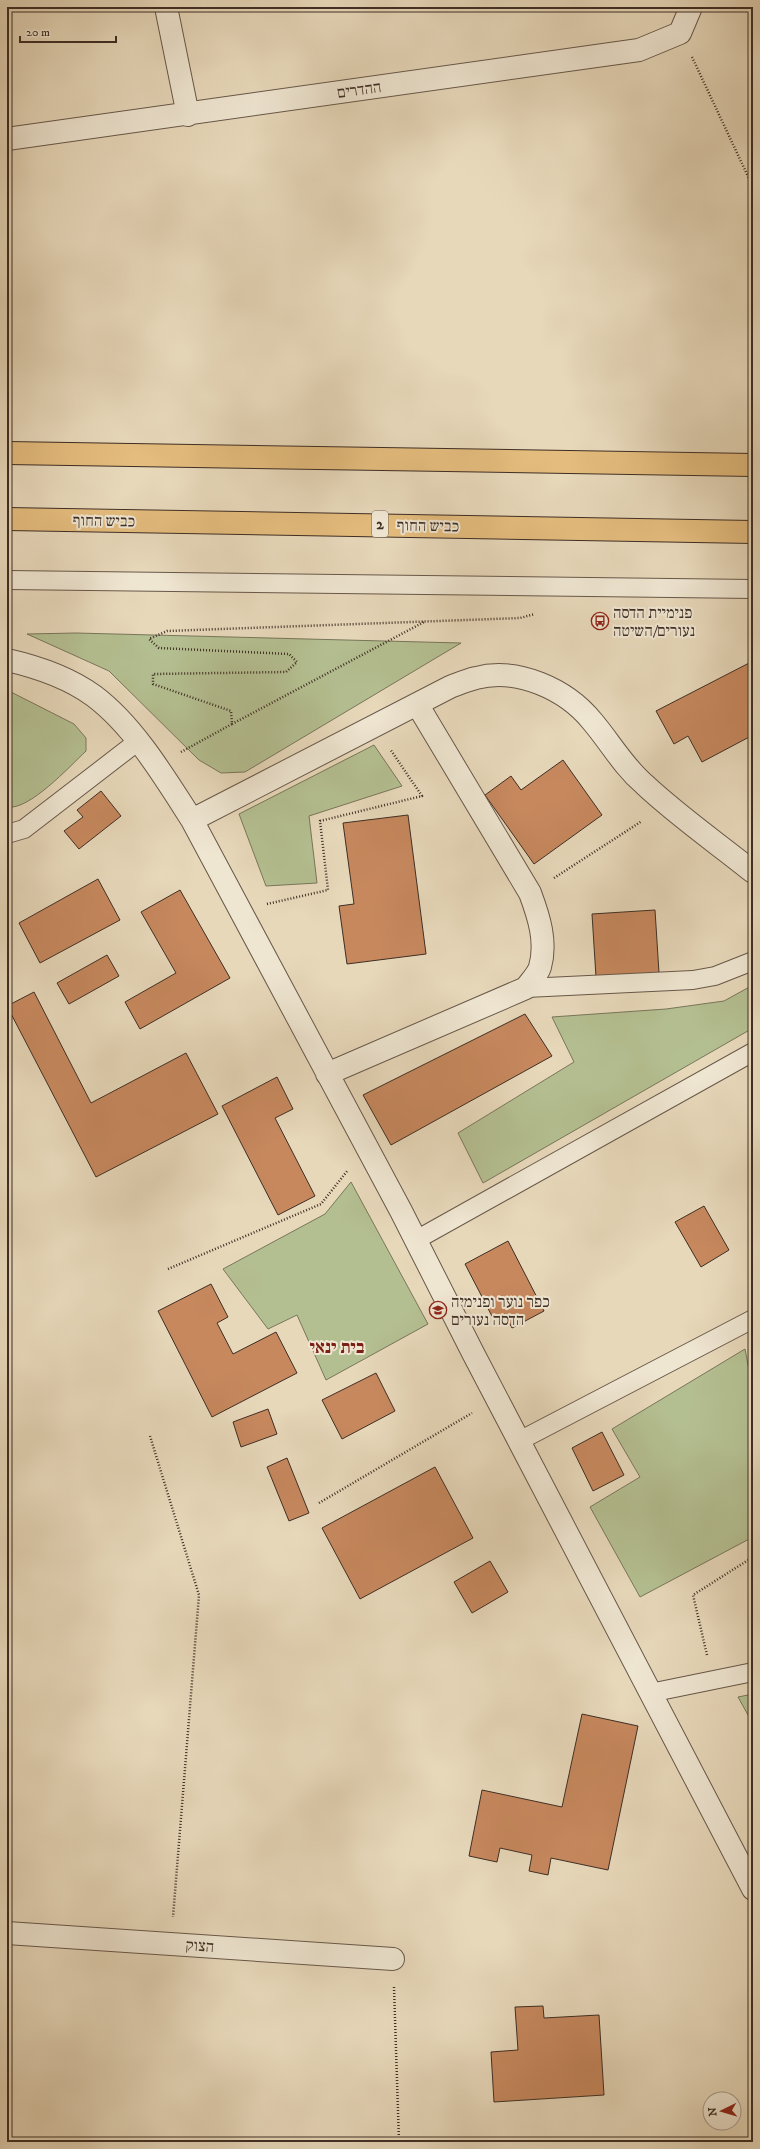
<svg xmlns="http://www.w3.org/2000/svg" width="760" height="2149" viewBox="0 0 760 2149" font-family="'IM FELL DW Pica','Frank Ruhl Libre',serif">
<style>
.green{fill:#b4bf91;stroke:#79765b}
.building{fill:#c7885e;stroke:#3e2e25}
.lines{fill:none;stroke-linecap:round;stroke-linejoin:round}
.lane-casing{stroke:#68584a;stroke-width:20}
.street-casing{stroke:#68584a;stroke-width:24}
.highway-casing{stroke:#3e2e25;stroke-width:24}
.path{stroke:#3e2e25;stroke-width:2.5;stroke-dasharray:1 2;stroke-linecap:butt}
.lane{stroke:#efe6d2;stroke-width:18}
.street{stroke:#efe6d2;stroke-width:22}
.highway{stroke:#e4bc7d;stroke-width:22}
.labels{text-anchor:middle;stroke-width:4;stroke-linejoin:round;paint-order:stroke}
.shield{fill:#efe6d2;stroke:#736559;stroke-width:1}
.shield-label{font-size:15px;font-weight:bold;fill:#3e2e25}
.street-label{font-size:16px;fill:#3e2e25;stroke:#efe6d2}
.poi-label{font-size:16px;fill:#3e2e25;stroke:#efe6d2;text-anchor:start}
.quarter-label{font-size:18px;font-weight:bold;fill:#7a1f14;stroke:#efe6d2}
</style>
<rect width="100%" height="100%" fill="#e7d8ba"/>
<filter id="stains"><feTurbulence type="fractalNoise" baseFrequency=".005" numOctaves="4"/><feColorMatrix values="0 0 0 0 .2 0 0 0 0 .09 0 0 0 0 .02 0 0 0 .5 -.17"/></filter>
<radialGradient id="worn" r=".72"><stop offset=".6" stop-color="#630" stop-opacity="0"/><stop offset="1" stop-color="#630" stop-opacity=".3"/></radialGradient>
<path class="green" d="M76,633L461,643L245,772L221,773L199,760L109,671L27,634Z
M7,690L74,724L86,738V751C70,766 29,811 7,807Z
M374,745L402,786L309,816L317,883L266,886L239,814Z
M753,985V1028L483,1183L458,1133L574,1062L552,1017L666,1009L724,1001Z
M351,1182L428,1324L326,1380L297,1315L268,1329L223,1269L325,1214Z
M745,1349L753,1391V1537L640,1597L590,1507L640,1477L612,1429Z
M753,1694V1724L738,1697Z"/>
<path class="building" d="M753,661V735L702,762L688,736L674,744L656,711Z
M563,760L602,815L534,864L485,795L511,776L521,790Z
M101,791L121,816L79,849L64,831L83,817L77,810Z
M408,815L426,954L347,964L339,906L354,904L343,823Z
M98,879L120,920L40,963L19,923Z
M180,890L230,978L140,1029L125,1002L176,973L141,912Z
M655,910L659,973L596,977L592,914Z
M107,955L119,976L69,1004L57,983Z
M34,992L91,1103L186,1053L218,1114L96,1177L7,1006Z
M525,1014L552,1056L391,1145L363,1095Z
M277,1077L293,1109L275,1118L315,1196L278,1215L222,1106Z
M704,1206L729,1250L701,1267L675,1222Z
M508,1241L544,1311L512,1328L505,1314L494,1320L465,1264Z
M211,1284L228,1317L217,1323L233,1354L276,1332L297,1373L212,1417L158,1311Z
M376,1373L395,1411L342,1439L322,1400Z
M268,1409L277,1434L241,1447L233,1422Z
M602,1432L624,1475L593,1491L572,1448Z
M287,1458L309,1513L289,1521L267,1467Z
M435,1467L473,1538L360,1599L322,1528Z
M490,1561L508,1592L472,1613L454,1582Z
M582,1714L638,1726L608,1870L551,1858L548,1875L529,1871L532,1855L500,1848L497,1862L469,1856L482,1790L562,1807Z
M543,2006L544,2018L599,2015L604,2095L494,2102L491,2052L518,2050L515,2007Z"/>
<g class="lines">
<defs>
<path id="lane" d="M7,580L753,589
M7,834L24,829L137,742
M526,988L693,980L715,976L753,961
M416,1240L753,1052
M519,1441L753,1319
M650,1693L753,1672"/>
<path id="street" d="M166,7L188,115
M7,139L639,50L680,33L691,7
M7,660C38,667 68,677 94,696C134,726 165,778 192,820L401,1211L473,1353L753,1889
M192,820L450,687C458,684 467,680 476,678C517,667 566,689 592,721C610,742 623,766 644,784C678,816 717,843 753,872
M327,1074L526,988C530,982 538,974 540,967C547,942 539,917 530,893L417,704
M7,1933L393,1959"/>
<path id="highway" d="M7,453L753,465
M7,519L753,532"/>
</defs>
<use href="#lane" class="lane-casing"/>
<use href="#street" class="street-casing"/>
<use href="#highway" class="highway-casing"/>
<path class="path" d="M692,57L753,187
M232,724L424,622
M181,752L232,724L231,711L153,684V674L286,672L297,662L289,654L159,648L149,639L167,631L520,618L535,614
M554,878L642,821
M267,904L328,890L320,821L422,796L390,749
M168,1269L321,1204L348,1170
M150,1436L199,1595L173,1917
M319,1503L472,1413
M707,1655L693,1595L753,1557
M394,1987L399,2142"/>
<use href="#lane" class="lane"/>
<use href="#street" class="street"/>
<use href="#highway" class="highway"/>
</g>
<defs>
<symbol id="bus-ring" viewBox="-11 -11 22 22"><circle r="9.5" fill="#efe6d2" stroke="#8f2418" stroke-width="1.5"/><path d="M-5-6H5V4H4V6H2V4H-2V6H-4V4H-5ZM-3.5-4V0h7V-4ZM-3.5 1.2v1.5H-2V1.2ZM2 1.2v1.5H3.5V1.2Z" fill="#8f2418"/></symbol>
<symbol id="school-ring" viewBox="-11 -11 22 22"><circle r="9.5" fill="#efe6d2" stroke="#8f2418" stroke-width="1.5"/><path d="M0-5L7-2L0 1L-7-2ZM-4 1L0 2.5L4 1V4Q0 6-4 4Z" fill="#8f2418"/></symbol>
</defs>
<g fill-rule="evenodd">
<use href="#bus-ring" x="590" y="611" width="20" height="20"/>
<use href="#school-ring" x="428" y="1300" width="20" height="20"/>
</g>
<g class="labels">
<rect class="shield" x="372" y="511" width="16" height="26" rx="3"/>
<g class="shield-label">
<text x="380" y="529">2</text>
</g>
<g class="street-label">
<text transform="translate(359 89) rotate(-8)" y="6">ההדרים</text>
<text transform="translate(104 520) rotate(1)" y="6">כביש החוף</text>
<text transform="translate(428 525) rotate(1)" y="6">כביש החוף</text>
<text transform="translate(200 1945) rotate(4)" y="6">הצוק</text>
</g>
<g class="poi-label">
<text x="613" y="618">פנימיית הדסה<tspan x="613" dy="18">נעורים/השיטה</tspan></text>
<text x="451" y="1307">כפר נוער ופנימיה<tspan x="451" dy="18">הדסה נעורים</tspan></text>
</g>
<g class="quarter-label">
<text x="337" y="1353">בית ינאי</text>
</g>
</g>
<rect width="760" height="2149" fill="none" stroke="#e7d8ba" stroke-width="24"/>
<rect x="8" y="8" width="744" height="2133" fill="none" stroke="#3e2e25" stroke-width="2"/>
<rect x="12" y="12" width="736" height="2125" fill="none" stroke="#3e2e25"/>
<g transform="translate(722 2111) rotate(265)"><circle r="19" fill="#efe6d2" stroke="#a89c8d"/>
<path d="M0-3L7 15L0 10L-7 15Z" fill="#8f2418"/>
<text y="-6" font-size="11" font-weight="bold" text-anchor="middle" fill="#3e2e25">N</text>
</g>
<path d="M20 36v6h96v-6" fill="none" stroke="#3e2e25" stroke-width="2"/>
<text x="26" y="36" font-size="12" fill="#3e2e25" stroke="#efe6d2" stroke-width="3" paint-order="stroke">20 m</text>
<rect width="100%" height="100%" filter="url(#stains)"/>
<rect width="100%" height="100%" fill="url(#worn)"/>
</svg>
